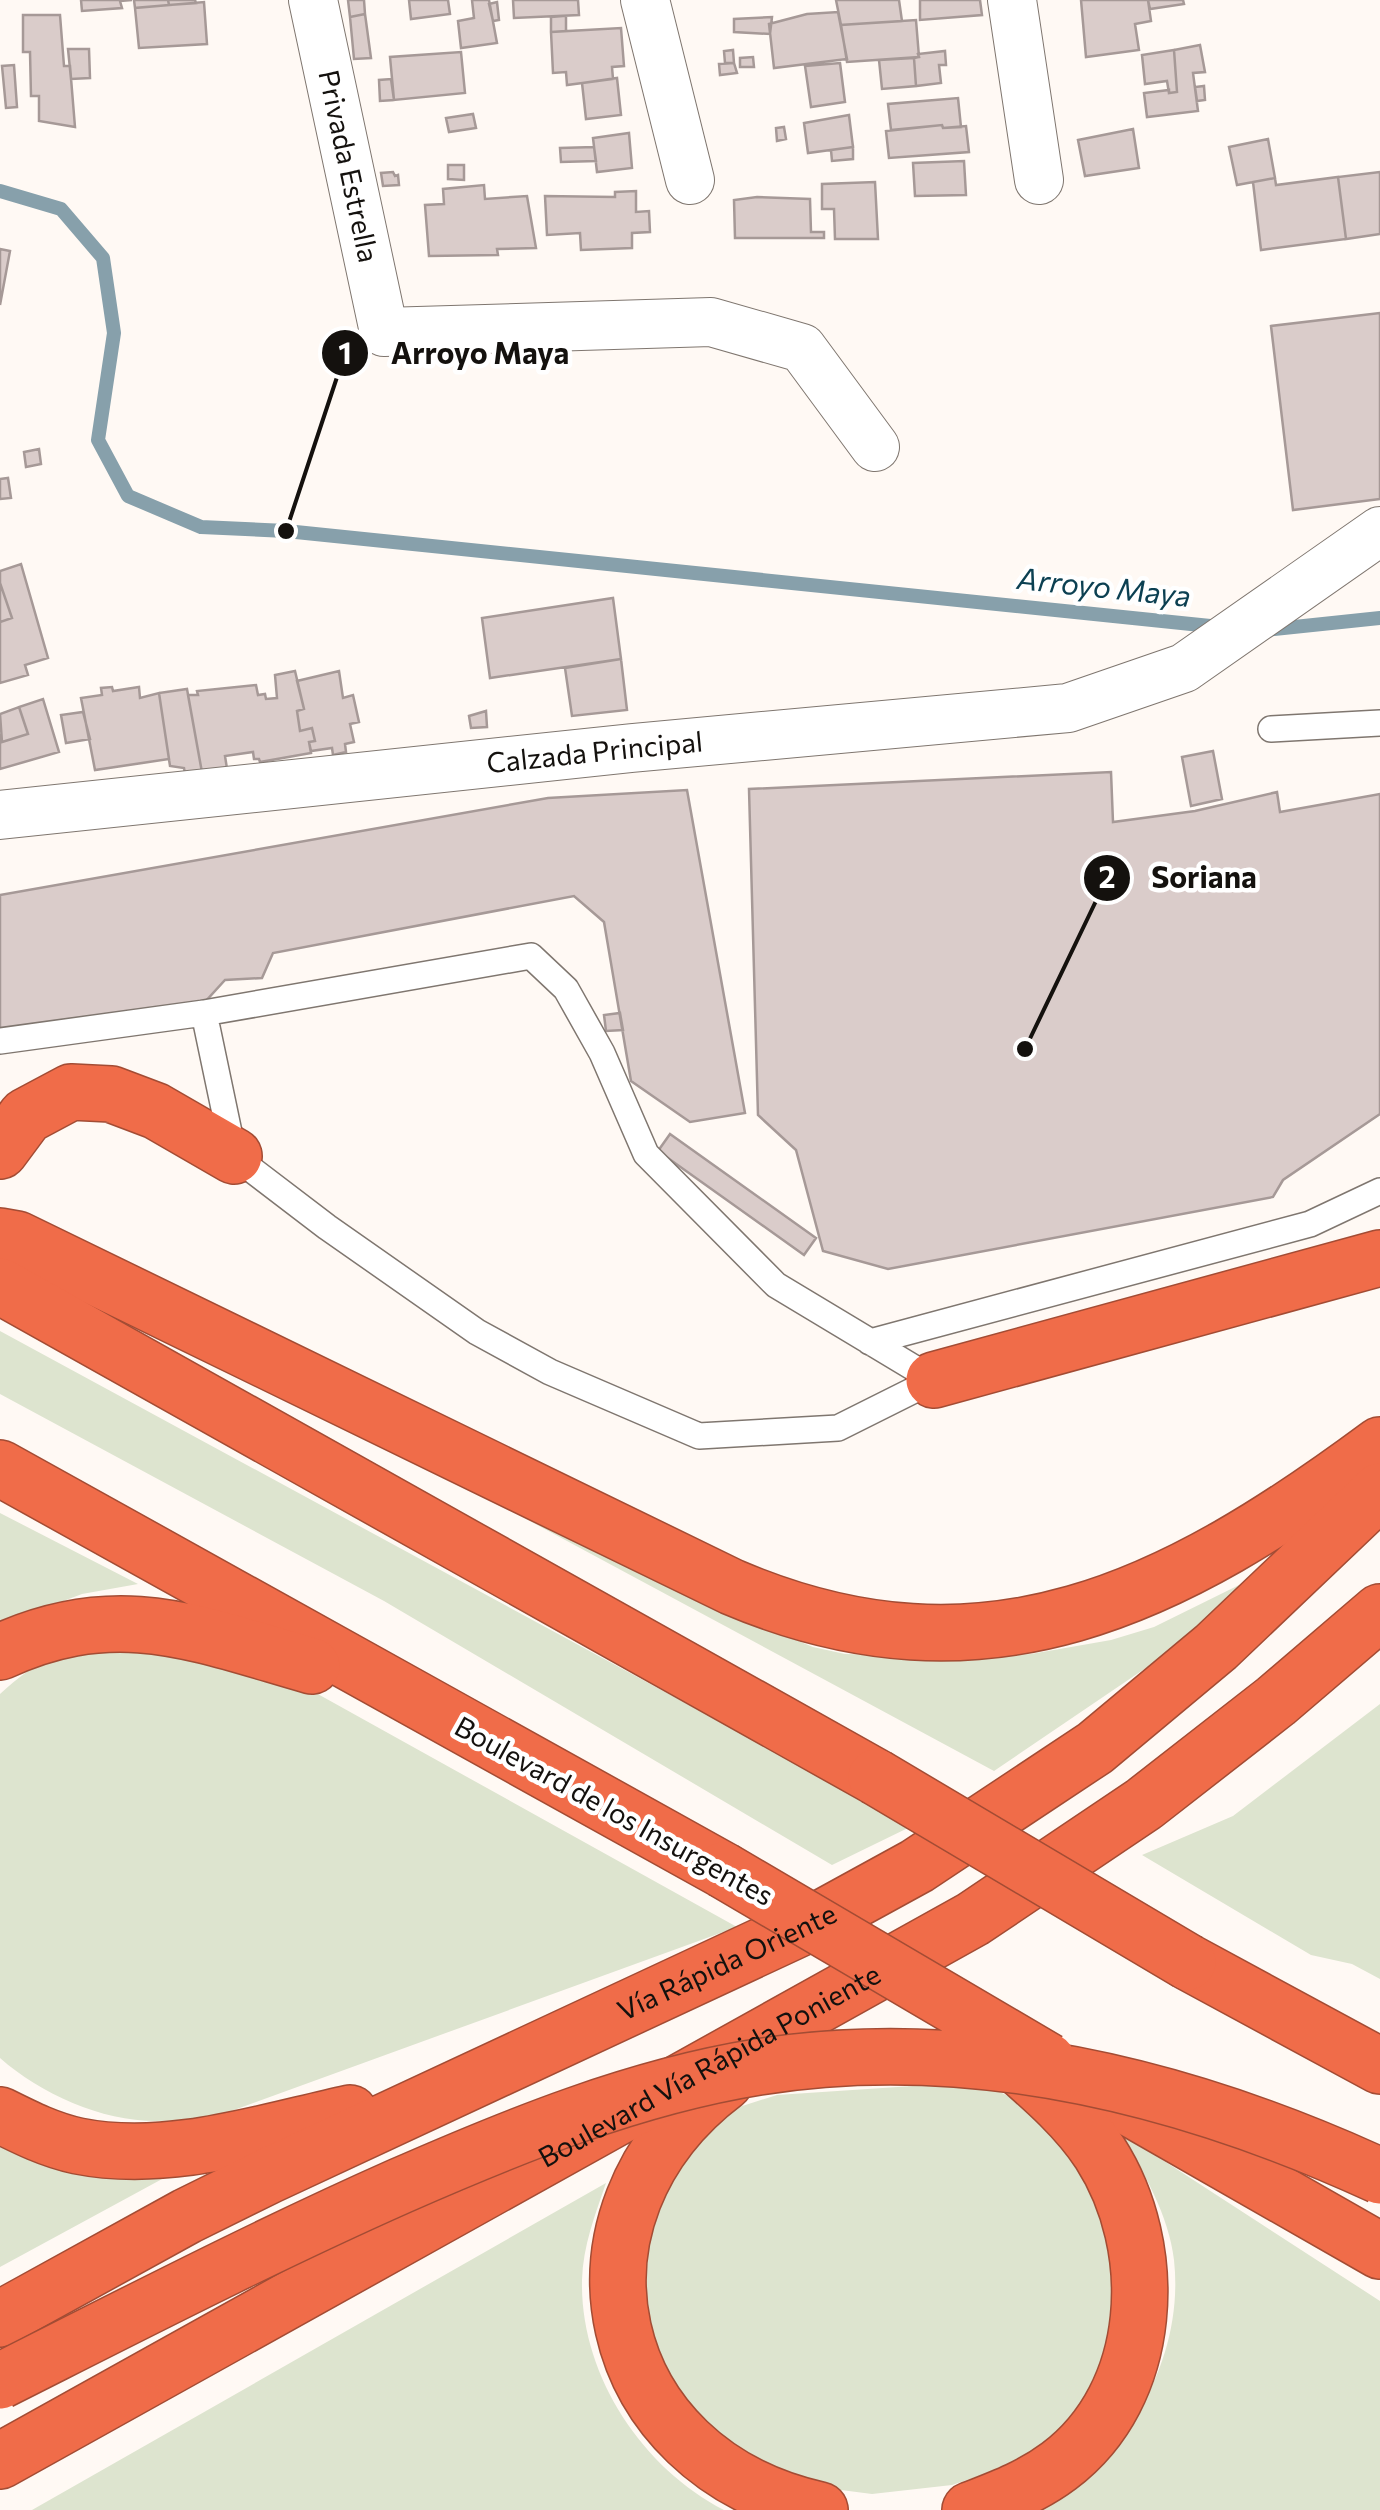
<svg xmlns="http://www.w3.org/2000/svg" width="1380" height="2510" viewBox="0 0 1380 2510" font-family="Commissioner,sans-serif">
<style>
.green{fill:#dde4cf}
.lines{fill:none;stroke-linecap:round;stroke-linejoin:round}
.stream{stroke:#87a0ab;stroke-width:14}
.building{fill:#daccca;stroke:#a69997;stroke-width:2.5}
.lane-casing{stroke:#7f766f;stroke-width:28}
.street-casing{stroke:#7f766f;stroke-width:50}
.highway-casing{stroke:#a34c34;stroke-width:58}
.lane{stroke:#fff;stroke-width:25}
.street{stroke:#fff;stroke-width:48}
.highway{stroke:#f06c49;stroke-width:55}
.highway-bridge-casing{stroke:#a34c34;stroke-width:58;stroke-linecap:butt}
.highway-bridge{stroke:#f06c49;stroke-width:55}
.labels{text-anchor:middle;stroke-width:9;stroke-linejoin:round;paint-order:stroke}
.street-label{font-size:28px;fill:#14110e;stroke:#fff}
.water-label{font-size:30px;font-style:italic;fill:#0c4052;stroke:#fff}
.leader{fill:none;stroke:#14110e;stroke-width:4}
.callout-dot{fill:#14110e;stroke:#fff;stroke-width:4}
.mark-label{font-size:30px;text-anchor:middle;font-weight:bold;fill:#fff}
.callout-label{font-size:30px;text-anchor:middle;font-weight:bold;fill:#14110e;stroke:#fff;stroke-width:9;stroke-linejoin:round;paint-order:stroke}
</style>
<rect width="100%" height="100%" fill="#fff9f4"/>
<path class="green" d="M0,1331L912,1826L832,1865L384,1601L0,1394Z
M463,1485L749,1621L813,1647L845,1654L968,1657L1031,1654L1111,1640L1154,1627L1290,1560L1162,1657L994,1771Z
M0,1513L138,1584L82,1594L0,1625Z
M109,1641L298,1683L737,1927L226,2113C203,2117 180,2121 156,2121C101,2121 41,2094 0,2058V1694C35,1662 63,1647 109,1641Z
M1380,1704V1979L1352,1964L1311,1955L1142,1855L1233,1816Z
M958,2083L996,2090L1041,2113L1066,2134L1110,2224L1117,2338L1092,2388L1066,2422L1039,2450L1014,2464L952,2485L872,2494L810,2486L767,2475L689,2411L648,2332L642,2281L647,2234L681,2161L736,2108L777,2095Z
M1121,2133L1380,2301V2510H1042C1125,2459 1185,2360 1174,2260C1169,2215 1143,2172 1121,2133Z
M0,2137L175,2172L0,2267Z
M606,2183C595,2215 583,2246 582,2280C580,2374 641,2467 724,2510H32Z"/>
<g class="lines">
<path class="stream" d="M0,191L61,209L103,258L114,333L98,440L128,496L201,527L286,531L1220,627
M1266,630L1380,618"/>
</g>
<path class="building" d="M81,0H132L120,1L122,8L82,11Z
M134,0H168L169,5L135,8Z
M168,0H195L196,3L169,5Z
M348,0H364L365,14L350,17Z
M409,0H448L450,14L411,19Z
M472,0H489L497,43L461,48L458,21L474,18Z
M513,0H578L579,15L514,18Z
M836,0H899L902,21L841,25Z
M920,0H980L982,15L920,20Z
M1081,0H1148L1151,21L1135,24L1139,50L1086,57Z
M1148,0H1183L1184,4L1150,9Z
M204,2L207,44L139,48L135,8Z
M497,2L499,20L493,21L489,4Z
M838,12L847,59L774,68L769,24L807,14Z
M365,14L371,58L354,59L350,17Z
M23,15H60L64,66H70L75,127L39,121V96H31L30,52H23Z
M563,16H566V31L551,32V17Z
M772,17L770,34L734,32V19Z
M916,20L919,57L847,62L841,25Z
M621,28L624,66L612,67L613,79L567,85L566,72L553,73L551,32Z
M1200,45L1205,72L1193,73L1198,111L1147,117L1144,93L1169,90V93L1177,92L1174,50Z
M68,49H89L90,78L71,79Z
M733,50L734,63H725L724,51Z
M1174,50L1177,92L1169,93L1167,81L1145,84L1142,55Z
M945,51L946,65H939L941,83L916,86L914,58L919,57L918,54Z
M461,52L465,93L394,100L390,57Z
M753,57L754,67H740V58Z
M914,58L916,86L882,89L879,60Z
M734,63L737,73L720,75L719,64Z
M840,63L845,102L811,107L805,66Z
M14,65L17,107L6,108L2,66Z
M617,78L621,115L586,119L582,83Z
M391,79L394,100L380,101L379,80Z
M1204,86L1205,100L1197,101L1195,87Z
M958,98L961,127L943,128L942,125L891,130L888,104Z
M473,114L476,128L449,132L446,118Z
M849,115L853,147L808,153L804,123Z
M942,125L943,128L966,126L969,152L889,158L886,131Z
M784,127L786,139L777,141L776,128Z
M1133,129L1139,168L1085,176L1078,140Z
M629,133L632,168L597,172L593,138Z
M1268,139L1275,178L1237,185L1229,147Z
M594,147L596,161L561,162L560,148Z
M853,147V159L832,161L831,150Z
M964,161L966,195L915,196L913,163Z
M448,165H464V180L448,179Z
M393,172L395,176L398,175L399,185L383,186L381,173Z
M1380,172V234L1346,239L1338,177Z
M1338,177L1346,239L1261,250L1253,182L1275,178L1276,185Z
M875,182L878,239H835L834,209H822V184Z
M484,185L485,199L527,196L536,248L497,249L498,255L429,256L425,205L444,204L443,189Z
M636,191V212L649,211L650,232L632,233V248L581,250L580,233L547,235L545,196L615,197V192Z
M757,197L810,199L811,232H824V238H735L734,200Z
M0,249L10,251L0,305Z
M1380,313V499L1293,510L1271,326Z
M39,449L41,464L26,467L24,452Z
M8,478L11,498L0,499V479Z
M21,564L48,658L25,665L28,675L0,683V622L12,618L0,583V571Z
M0,583L12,618L0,622Z
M613,598L621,659L490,678L482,618Z
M621,659L627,710L572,716L565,668Z
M295,671L304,709L297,711L300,731L312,728L315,741L309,742L311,753L260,762L259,759H254L253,752L225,756L228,775L203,778L188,695H198L197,691L256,685L258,695L265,694L266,699L277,698L275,675Z
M339,671L343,698L353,695L359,722L350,724L354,742L345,744L346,752L333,755L332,748L311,751L309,742L315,741L312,728L300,731L297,711L304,709L297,681Z
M112,687L113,691L139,687L140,698L159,693L169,759L95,770L81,698L102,695L101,688Z
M187,689L203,778L186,780L184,768L170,766L159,693Z
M43,699L59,752L0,769V734L2,742L28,734L19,707Z
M19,707L28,734L2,742L0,714Z
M486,711L487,727L471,728L469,716Z
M83,712L90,739L66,743L61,715Z
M1213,751L1222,799L1191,806L1182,757Z
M1111,772L1113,822L1195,811L1277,792L1280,812L1380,794V1114L1283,1180L1273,1197L888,1269L823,1251L796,1150L758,1115L749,789Z
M687,790L745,1113L690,1122L631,1081L604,922L574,896L273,953L262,978L225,980L203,1004L0,1040V895L548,798Z
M620,1013L623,1030L606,1031L604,1015Z
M670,1134L816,1238L804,1255L658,1151Z"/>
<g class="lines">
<defs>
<path id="lane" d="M1271,729L1380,723
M204,1013L234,1156L327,1227L477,1332L550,1372L699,1436L838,1428L934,1380
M0,1041L204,1013L531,956L566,989L602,1053L646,1154L776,1285L934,1380
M870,1342L1310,1224L1380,1191"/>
<g id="street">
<path id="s1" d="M313,0L384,332L711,322L802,348L875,447"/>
<path d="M645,0L690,180"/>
<path d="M1012,0L1039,180"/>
<path id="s2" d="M0,815L632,748L1068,708L1184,668L1380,531"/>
</g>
<g id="highway">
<path d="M0,1151L26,1116L71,1092L111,1094L156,1111L234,1156"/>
<path d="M0,1236L17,1239L732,1587C986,1695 1175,1597 1380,1445"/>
<path d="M0,1286L876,1777"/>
<path d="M934,1380L1380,1258"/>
<path d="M0,1468L723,1870"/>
<path d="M0,1652C117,1598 196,1633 312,1666"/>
<path d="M1188,1962L1380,2066"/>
<path d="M725,2082C546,2217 601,2462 820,2510"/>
<path d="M1095,2088L1380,2251"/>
<path d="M0,2115C26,2128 50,2140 78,2146C168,2164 263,2132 350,2113"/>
<path id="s3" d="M0,2319L187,2216L268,2176L824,1917L917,1866L1095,1748L1216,1647L1380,1491"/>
<path id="s4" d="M0,2461L973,1919L1144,1804L1276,1701L1380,1612"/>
<path d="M970,2510C1001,2498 1031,2487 1059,2466C1155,2394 1161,2248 1100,2153C1073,2112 1034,2081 998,2049"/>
</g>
</defs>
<use href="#lane" class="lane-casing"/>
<use href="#street" class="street-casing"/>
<use href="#highway" class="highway-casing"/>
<use href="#lane" class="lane"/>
<use href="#street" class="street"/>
<use href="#highway" class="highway"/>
<defs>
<path id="highway-bridge" d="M876,1777L1188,1962
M723,1870L1048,2061
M0,2381C133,2314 265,2246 400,2186C514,2136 634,2087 758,2067C972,2033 1186,2087 1380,2176"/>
</defs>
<use href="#highway-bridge" class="highway-bridge-casing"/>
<use href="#highway-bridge" class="highway-bridge"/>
</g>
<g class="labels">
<g class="street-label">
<text dy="10" stroke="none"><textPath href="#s1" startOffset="170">Privada Estrella</textPath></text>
<text dy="10" stroke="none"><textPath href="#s2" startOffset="598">Calzada Principal</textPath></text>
<text transform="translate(614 1811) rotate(29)" y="10">Boulevard de los Insurgentes</text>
<text dy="10" stroke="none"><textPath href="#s3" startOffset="810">Vía Rápida Oriente</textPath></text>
<text dy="10" stroke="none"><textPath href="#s4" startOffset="812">Boulevard Vía Rápida Poniente</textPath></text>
</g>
<g class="water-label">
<text transform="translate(1104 588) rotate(6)" y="10">Arroyo Maya</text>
</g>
</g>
<path class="leader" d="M286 531L345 353M1025 1049L1107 878"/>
<g class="callout-dot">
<circle cx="286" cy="531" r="10"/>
<circle cx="1025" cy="1049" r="10"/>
<circle cx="345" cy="353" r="25"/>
<circle cx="1107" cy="878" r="25"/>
</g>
<g class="mark-label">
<text x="345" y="364">1</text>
<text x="1107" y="888">2</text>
</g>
<g class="callout-label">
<text x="480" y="364">Arroyo Maya</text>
<text x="1204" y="888">Soriana</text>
</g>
</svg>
